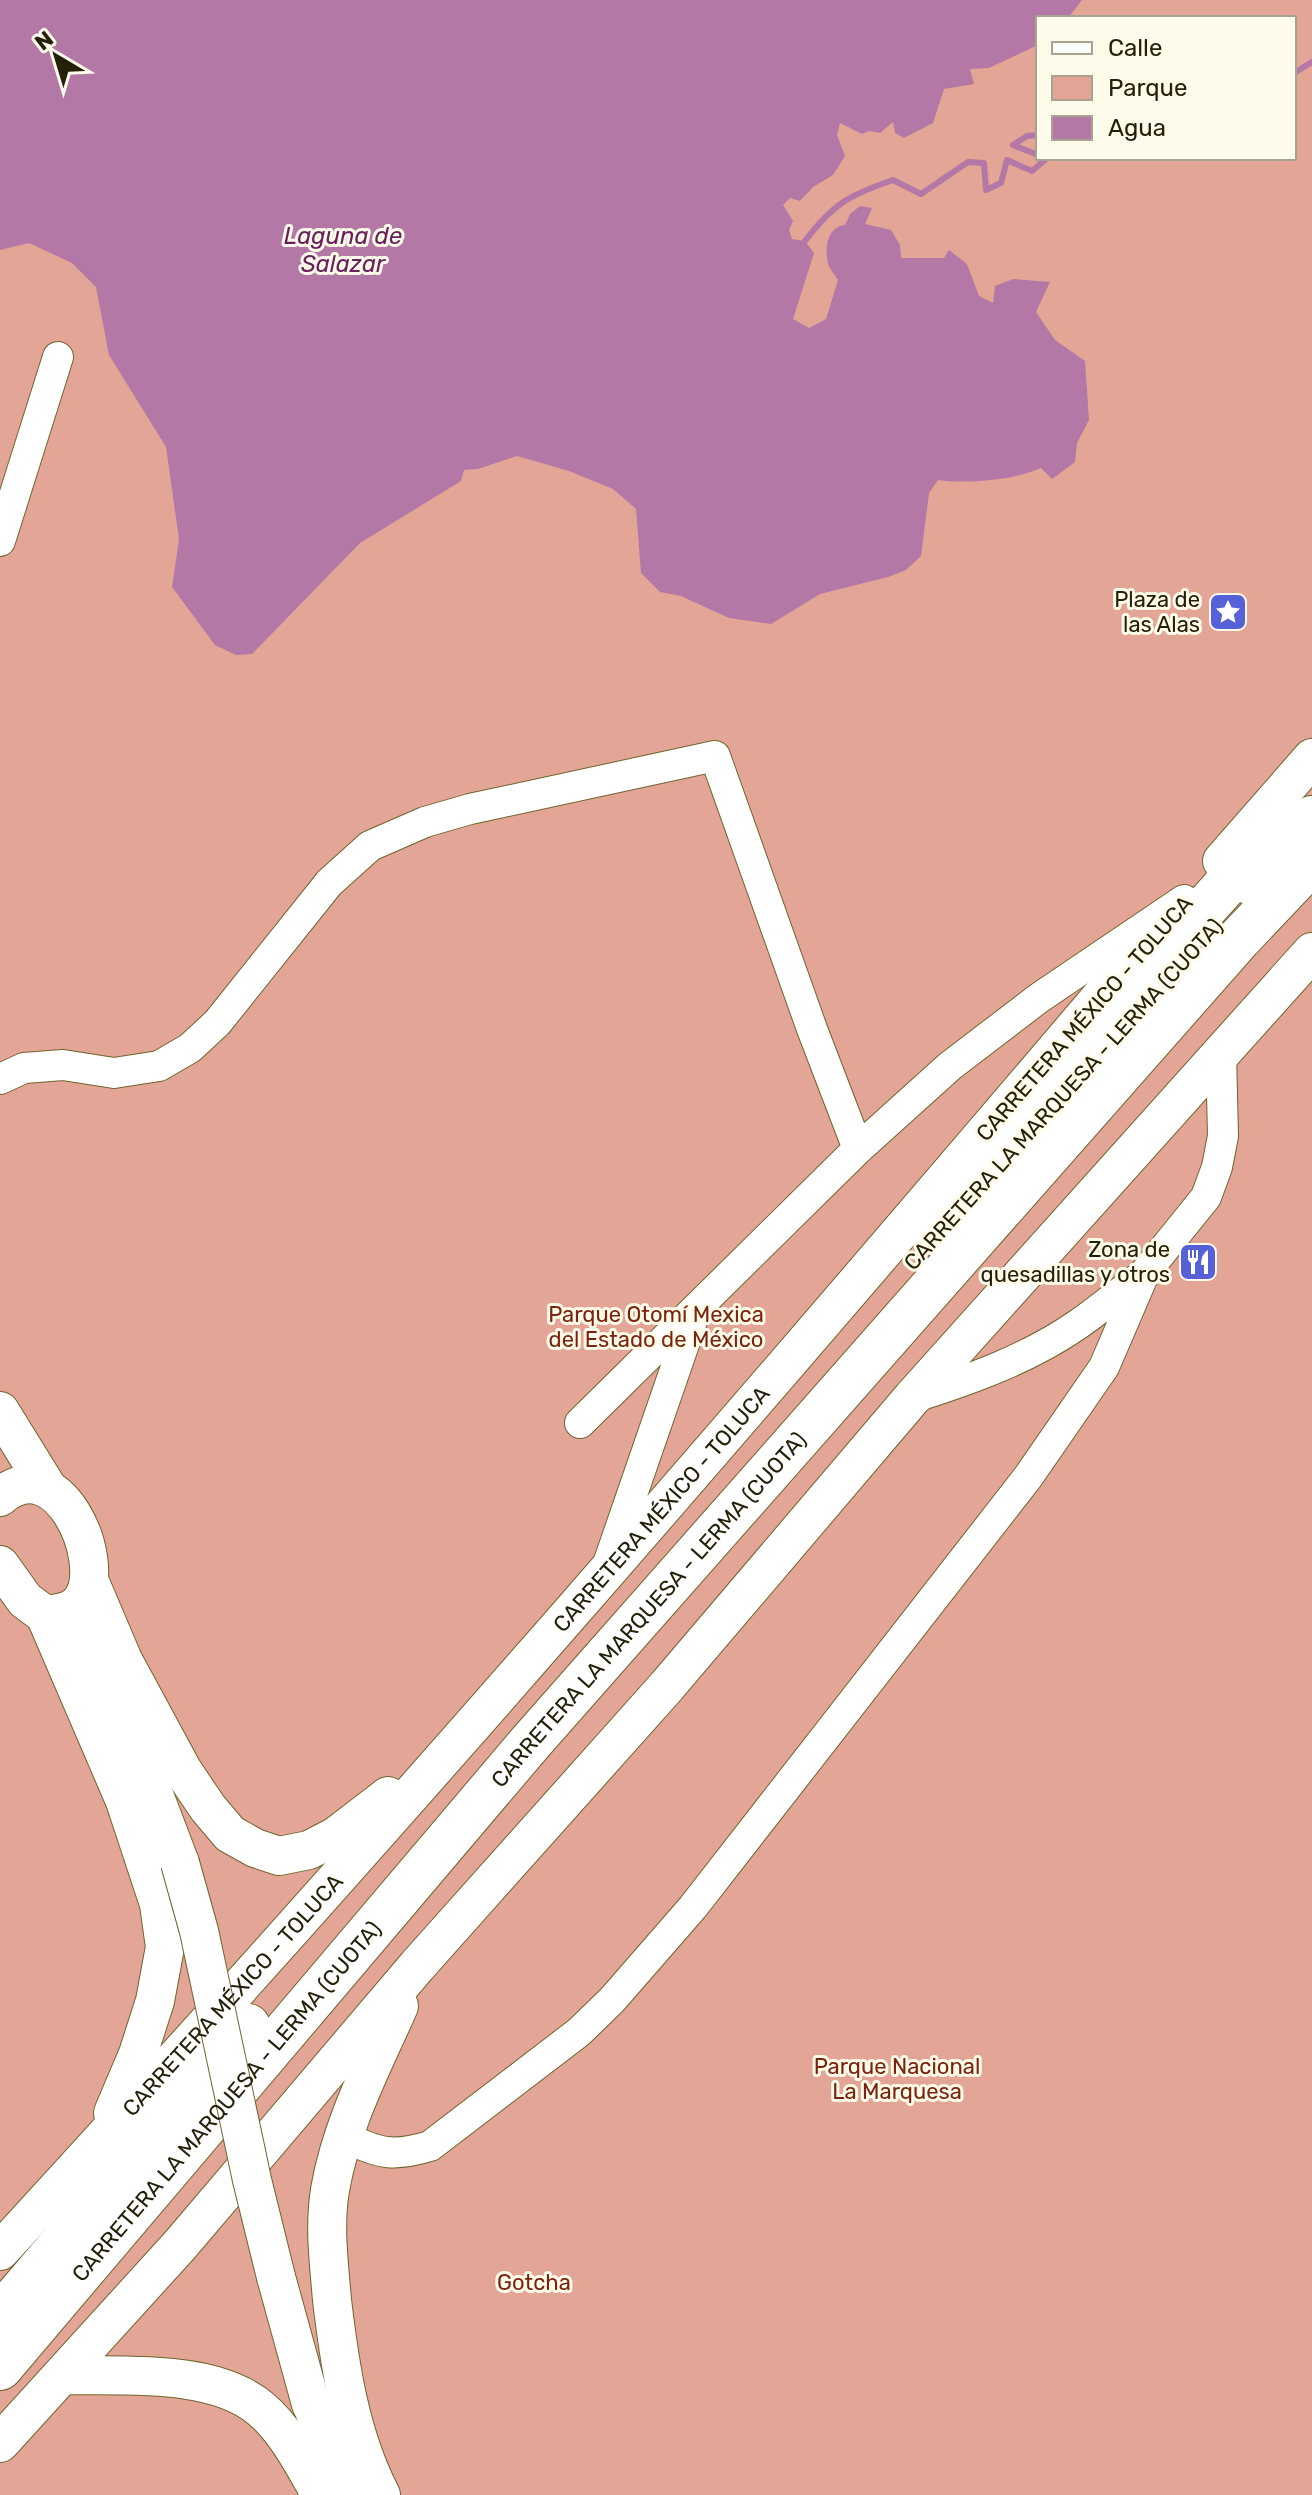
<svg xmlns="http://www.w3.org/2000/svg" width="1312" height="2495" viewBox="0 0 1312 2495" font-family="Rubik,sans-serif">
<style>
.green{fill:#e3a595;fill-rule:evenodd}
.water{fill:#b378a6}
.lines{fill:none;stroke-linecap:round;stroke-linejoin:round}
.stream{stroke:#b378a6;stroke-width:6}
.minor-casing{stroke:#70632e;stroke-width:32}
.major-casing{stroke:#70632e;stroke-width:40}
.highway-casing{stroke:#70632e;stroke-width:46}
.minor{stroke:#fff;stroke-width:30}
.major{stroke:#fff;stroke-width:38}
.highway{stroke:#fff;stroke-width:44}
.major-bridge-casing{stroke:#70632e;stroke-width:40;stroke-linecap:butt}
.major-bridge{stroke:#fff;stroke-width:38}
.labels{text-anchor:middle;stroke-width:6;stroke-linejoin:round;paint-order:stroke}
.poi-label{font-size:22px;fill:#252009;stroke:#fffbea;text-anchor:end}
.street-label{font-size:22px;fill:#252009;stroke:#fffbea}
.park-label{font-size:22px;fill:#7b240d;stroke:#fffbea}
.water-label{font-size:24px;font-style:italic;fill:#68215d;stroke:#fffbea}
</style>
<rect width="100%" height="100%" fill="#e9daa2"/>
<path class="green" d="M0,0H1312V2495H0ZM1038,18H1294V158H1038Z"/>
<path class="water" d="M0,0H1082L1068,18H1038V45L989,68L970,69L974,84L944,89L933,123L904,138L895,133L893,122L880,133L869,131L862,134L840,123L837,135L845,156L833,175L813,187L800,201L790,198L783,205L793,221L789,230L792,239L805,241L814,253L793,319L809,328L826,319L838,280C835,275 829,269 828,263C824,248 828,226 845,225L850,214L860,206L872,208L865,224L891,230L900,245L901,258H944L949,250L967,264L979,296L993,303L995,286L1013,279L1050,282L1036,312L1055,340L1085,361L1089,420L1077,443L1075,462L1052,479L1041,468C1014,480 967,484 938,480L929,493L921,556L906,570L888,577L820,594L771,624L729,618L681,596L660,592L641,573L636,509L613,489L569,471L517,456L478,469L464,470L461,481L360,543L252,654L236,655L215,645L172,587L179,539L166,447L109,355L96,287L72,263L29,243L0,250Z"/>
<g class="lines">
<path class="stream" d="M1294,73L1312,62
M1038,135L1027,136L1013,145L1038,155
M805,241C833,204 849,195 893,180L921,194L968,162L984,163L986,190L1001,183L1007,160L1032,171L1046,159L1044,158"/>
<defs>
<path id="minor" d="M0,541L58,357
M0,1079L24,1068L63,1065L114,1073L159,1066L190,1048L217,1023L329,883L370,846L425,822L470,809L715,756L812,1029L858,1149
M912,1398C969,1380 1028,1359 1077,1325C1099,1310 1120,1292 1142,1276
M580,1423L858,1149L950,1066L1039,998L1184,900
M608,1564L693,1318
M345,2137C379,2154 394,2157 430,2146L579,2032L612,2000L693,1907L1028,1477L1104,1367L1144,1274L1206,1197L1217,1167L1223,1136L1221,1052"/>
<g id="major">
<path d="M1222,861L1312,758"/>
<path d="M0,1411L47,1487"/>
<path d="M0,1497C57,1447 107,1558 83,1598C75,1612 59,1613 45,1615L25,1600L0,1565"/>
<path d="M89,1580L123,1660L183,1771L208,1808L230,1834L255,1848L279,1856L309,1850L336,1836L388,1796"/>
<path d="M45,1615L125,1801L159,1904L165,1947L155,2001L138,2054L113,2113"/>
<path d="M81,1635L153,1792L180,1863"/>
<path id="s1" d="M0,2251C392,1825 770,1386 1145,945"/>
<path d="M276,2277L311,2404L352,2495"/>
<path d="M63,2375C122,2377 213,2368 261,2409C287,2431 304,2466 321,2495"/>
<path d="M0,2443L180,2245L417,1966L667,1686L912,1398L1312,952"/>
<path d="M381,2495C350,2435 340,2367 332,2300C329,2264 324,2226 330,2190C341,2125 373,2065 399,2006"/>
</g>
<g id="highway">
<path d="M1251,883L1312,818"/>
<path d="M1129,998L1151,968L1262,845"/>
<path d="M936,1234L1080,1070L1161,981"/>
<path d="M0,2316L248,2026"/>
<path id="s2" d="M0,2368L530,1743L1239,939L1312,862"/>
</g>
</defs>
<use href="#minor" class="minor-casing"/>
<use href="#major" class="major-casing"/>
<use href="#highway" class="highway-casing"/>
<use href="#minor" class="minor"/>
<use href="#major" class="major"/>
<use href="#highway" class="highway"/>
<defs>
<path id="major-bridge" d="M180,1863L199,1931L252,2180L276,2277"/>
</defs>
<use href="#major-bridge" class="major-bridge-casing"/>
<use href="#major-bridge" class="major-bridge"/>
</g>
<defs>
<symbol id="sight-square" viewBox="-11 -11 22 22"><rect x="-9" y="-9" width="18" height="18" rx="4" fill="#5661d8" stroke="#fffbea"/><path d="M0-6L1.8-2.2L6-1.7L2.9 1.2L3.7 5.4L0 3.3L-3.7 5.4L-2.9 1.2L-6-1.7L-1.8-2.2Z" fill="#fff"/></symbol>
<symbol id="restaurant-square" viewBox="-11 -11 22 22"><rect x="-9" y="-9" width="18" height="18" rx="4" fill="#5661d8" stroke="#fffbea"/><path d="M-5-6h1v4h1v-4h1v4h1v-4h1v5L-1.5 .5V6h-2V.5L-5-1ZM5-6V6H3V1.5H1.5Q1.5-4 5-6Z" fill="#fff"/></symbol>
</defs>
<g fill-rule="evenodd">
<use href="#sight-square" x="1206" y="590" width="44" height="44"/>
<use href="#restaurant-square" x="1176" y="1240" width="44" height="44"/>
</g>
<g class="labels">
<g class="poi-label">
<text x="1200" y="607">Plaza de<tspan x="1200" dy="25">las Alas</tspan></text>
<text x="1170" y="1257">Zona de<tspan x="1170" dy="25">quesadillas y otros</tspan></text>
</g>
<g class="street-label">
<text transform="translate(1084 1018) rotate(-49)" y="8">CARRETERA MÉXICO - TOLUCA</text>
<text transform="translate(1063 1094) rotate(-48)" y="8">CARRETERA LA MARQUESA - LERMA (CUOTA)</text>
<text dy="8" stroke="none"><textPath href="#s1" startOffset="994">CARRETERA MÉXICO - TOLUCA</textPath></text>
<text dy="8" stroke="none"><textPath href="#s2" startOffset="998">CARRETERA LA MARQUESA - LERMA (CUOTA)</textPath></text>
<text dy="8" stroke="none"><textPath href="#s1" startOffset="346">CARRETERA MÉXICO - TOLUCA</textPath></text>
<text dy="8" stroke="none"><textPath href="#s2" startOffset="350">CARRETERA LA MARQUESA - LERMA (CUOTA)</textPath></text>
</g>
<g class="park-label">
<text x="656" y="1322">Parque Otomí Mexica<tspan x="656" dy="25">del Estado de México</tspan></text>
<text x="897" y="2074">Parque Nacional<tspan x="897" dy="25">La Marquesa</tspan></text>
<text x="534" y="2290">Gotcha</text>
</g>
<g class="water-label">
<text x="343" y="244">Laguna de<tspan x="343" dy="28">Salazar</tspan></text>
</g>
</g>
<rect x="1036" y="16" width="260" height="144" fill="#fffbea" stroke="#a8a390" stroke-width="2"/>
<rect x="1052" y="42" width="40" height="12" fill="#ffffff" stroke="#a8a390" stroke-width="2"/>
<text x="1108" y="56" font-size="24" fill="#252009">Calle</text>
<rect x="1052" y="76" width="40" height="24" fill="#e3a595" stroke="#a8a390" stroke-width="2"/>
<text x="1108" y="96" font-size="24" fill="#252009">Parque</text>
<rect x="1052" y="116" width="40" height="24" fill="#b378a6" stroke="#a8a390" stroke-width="2"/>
<text x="1108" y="136" font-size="24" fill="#252009">Agua</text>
<g transform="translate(56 56) rotate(322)" stroke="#fffbea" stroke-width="6" paint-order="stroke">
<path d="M0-6L14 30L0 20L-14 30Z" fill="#252009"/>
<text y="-12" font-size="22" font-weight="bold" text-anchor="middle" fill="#252009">N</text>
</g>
</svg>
